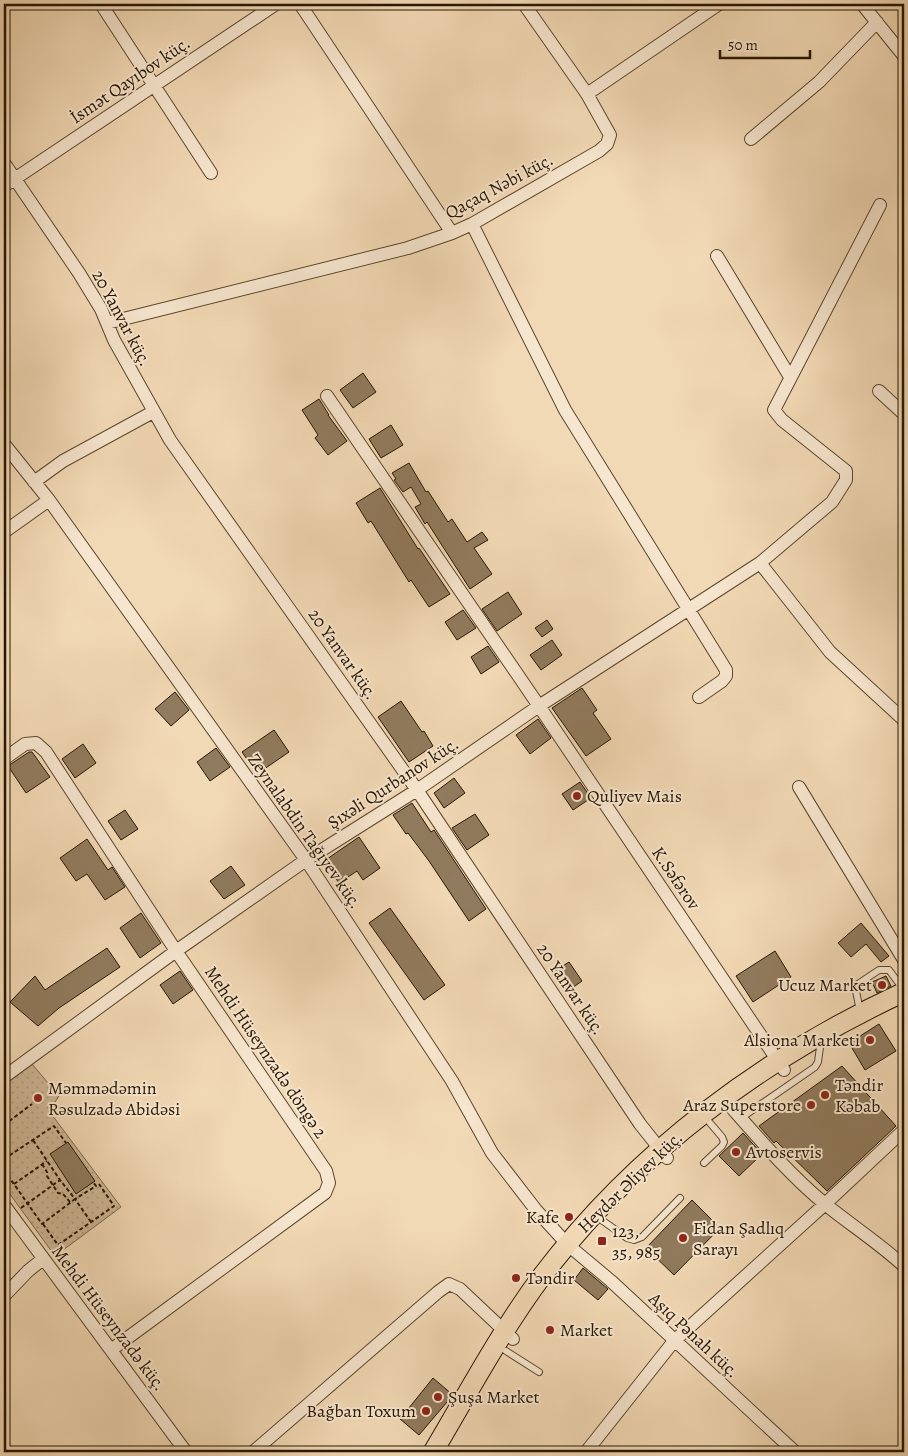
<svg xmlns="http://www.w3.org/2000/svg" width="908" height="1456" viewBox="0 0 908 1456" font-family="Alegreya,serif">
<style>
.grass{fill:url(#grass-dots);stroke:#7b674b}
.building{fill:#917b5e;stroke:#271600}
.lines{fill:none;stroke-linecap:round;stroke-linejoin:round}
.service-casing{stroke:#5a472d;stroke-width:8}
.minor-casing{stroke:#5a472d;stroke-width:14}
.primary-casing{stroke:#271600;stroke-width:21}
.path{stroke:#271600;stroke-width:2;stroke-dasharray:4 2.5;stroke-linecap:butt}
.service{stroke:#f7e6cf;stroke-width:6}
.minor{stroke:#f7e6cf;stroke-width:12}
.primary{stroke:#f2d9b5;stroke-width:19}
.poi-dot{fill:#8f2418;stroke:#f7e6cf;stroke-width:2}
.labels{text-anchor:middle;stroke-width:4;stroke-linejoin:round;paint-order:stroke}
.street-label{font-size:18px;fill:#271600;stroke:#f7e6cf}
.poi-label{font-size:18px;fill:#271600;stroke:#f7e6cf;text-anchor:start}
</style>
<defs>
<pattern id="grass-dots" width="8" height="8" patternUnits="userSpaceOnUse" patternTransform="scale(1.25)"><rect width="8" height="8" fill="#cfb896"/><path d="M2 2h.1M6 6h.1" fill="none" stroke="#b29d80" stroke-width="1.8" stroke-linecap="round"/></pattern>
</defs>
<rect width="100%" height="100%" fill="#f2d9b5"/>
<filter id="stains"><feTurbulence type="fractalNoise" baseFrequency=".004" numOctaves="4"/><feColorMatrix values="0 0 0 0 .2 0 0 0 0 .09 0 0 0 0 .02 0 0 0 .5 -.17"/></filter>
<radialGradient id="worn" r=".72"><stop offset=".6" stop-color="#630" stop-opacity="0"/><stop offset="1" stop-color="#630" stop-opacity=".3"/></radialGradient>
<path class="grass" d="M32,1064L59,1096L49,1111L121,1207L55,1256L4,1186V1085Z"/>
<path class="building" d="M363,373L376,392L353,408L340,390Z
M319,399L329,415H328L347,441L328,455L315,438L318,435L302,410Z
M391,425L403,445L381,458L369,439Z
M409,463L426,492L428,491L448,522L452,519L467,542L482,532L488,540L474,548L492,574L470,589L427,522L425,524L415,507L421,504L411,487L403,492L394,480L396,479L392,473Z
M380,488L418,549L419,548L450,594L429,607L411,580L409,582L371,521L368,523L356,503Z
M508,592L522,614L497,631L482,609Z
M463,610L476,628L457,640L445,622Z
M547,620L553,629L542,637L535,628Z
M552,640L562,655L541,670L530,655Z
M488,646L499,662L481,674L471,657Z
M582,688L597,710L593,713L611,739L586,756L552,708Z
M175,692L189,710L171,726L155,709Z
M401,701L422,732L424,731L433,746L409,762L378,717Z
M538,719L551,738L530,754L516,735Z
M274,730L289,752L257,774L242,752Z
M83,744L96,763L75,778L62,759Z
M216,748L230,767L210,781L197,762Z
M29,752H32L50,777L26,793L8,766Z
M454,778L465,793L444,808L434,793Z
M580,782L591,798L573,810L562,794Z
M412,803L431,832L434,830L486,909L469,921L429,861L408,833L406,834L393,815Z
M125,810L138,829L121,840L108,821Z
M475,814L489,835L467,850L452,828Z
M359,837L380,868L363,880L357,871L339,883L324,861Z
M87,839L108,870L112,867L125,887L105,900L87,874L76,881L60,858Z
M231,866L245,885L224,899L210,881Z
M390,908L445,985L424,1000L369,923Z
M141,913L161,943L140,958L120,928Z
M861,923L889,956L881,962L866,944L851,957L838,943Z
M107,948L120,967L59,1008L38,1026L10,1002L35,976L45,990Z
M775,951L791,977L753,1002L736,976Z
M569,962L582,981L565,993L552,973Z
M180,971L193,990L173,1004L160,985Z
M886,976L891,986L877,993L872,982Z
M879,1024L896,1051L865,1070L849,1043Z
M842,1066L896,1126L827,1191L776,1141L774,1143L759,1126Z
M743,1133L762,1154L739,1176L719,1156Z
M68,1142L95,1181L76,1194L50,1154Z
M692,1200L720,1228L674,1275L646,1248Z
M583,1268L608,1289L598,1300L574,1280Z
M433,1378L453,1395L419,1435L400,1419Z"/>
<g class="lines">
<defs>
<path id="service" d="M860,1011L855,986L879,970H889L903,989
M741,1118L815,1067L818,1062L820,1047
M704,1163L722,1146L724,1142L722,1137L710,1123
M603,1221L627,1238L634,1240L642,1237L680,1198
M506,1351L539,1372"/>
<path id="minor" d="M101,4L211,173
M300,4L452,233
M524,4L587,94
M862,4L904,56
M751,139L819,82L877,22
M4,163L79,273L101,309L114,340L170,440L417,790L640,1124L667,1158
M4,186L276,4
M472,224L565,410L726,670V676L722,681L699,697
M717,256L790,377
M107,323L408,248L452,233L472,224L599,151L607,144L610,135L587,94L719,4
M879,391L904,414
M327,396L539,706L784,1070
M4,444L49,500L306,860L452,1081L492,1153L536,1210L568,1245L611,1281L795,1452
M34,482L63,461L153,412
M4,532L49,500
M760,563L830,652L904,720
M4,759L25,744L36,743L46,752L176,951L326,1171L329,1183L325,1193L111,1350
M799,787L904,960
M4,1077L176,951L306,860L417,790L539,706L760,563L832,502L846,480V471L782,420L774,410L880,205
M731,1107C760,1140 791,1176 825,1204C851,1225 879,1243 904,1266
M4,1205L186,1452
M4,1296L28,1271L43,1259
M253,1452L438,1292L449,1284L460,1289L513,1339
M586,1452L674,1341L825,1204L904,1130"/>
<path id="primary" d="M433,1452C468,1393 501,1331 542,1276C636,1152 764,1057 904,992"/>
</defs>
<use href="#service" class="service-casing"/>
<use href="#minor" class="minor-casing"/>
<use href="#primary" class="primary-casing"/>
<path class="path" d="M4,1125L32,1104
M4,1159L54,1126L66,1143
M42,1164L47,1172V1176L58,1193L63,1194L70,1202
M4,1170L42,1224L75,1199L60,1180L33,1140
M14,1184L47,1161
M21,1208L60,1180
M91,1222L75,1199L96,1186L93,1182
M43,1224L58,1245L114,1206L99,1184"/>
<use href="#service" class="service"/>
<use href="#minor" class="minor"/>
<use href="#primary" class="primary"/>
</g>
<g class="poi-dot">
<circle cx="577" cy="796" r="5"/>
<circle cx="882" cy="985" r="5"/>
<circle cx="870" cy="1040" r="5"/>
<circle cx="825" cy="1095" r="5"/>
<circle cx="38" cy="1098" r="5"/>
<circle cx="811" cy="1105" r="5"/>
<circle cx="736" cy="1152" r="5"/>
<circle cx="569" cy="1217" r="5"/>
<circle cx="683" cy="1238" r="5"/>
<rect x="597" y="1236" width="10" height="10" rx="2.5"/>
<circle cx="516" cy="1278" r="5"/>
<circle cx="550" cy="1330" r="5"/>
<circle cx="438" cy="1397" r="5"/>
<circle cx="426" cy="1411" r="5"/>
</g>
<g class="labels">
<g class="street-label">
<text transform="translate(130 80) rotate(-34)" y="6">İsmət Qayıbov küç.</text>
<text transform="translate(499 186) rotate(-28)" y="6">Qaçaq Nəbi küç.</text>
<text transform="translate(122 318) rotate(62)" y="6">20 Yanvar küç.</text>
<text transform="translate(343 654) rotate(55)" y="6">20 Yanvar küç.</text>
<text transform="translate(393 783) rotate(-33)" y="6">Şıxəli Qurbanov küç.</text>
<text transform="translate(305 831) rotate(55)" y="6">Zeynalabdin Tağıyev küç.</text>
<text transform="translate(676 878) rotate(56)" y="6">K.Səfərov</text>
<text transform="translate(571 989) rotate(56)" y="6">20 Yanvar küç.</text>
<text transform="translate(266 1052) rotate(56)" y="6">Mehdi Hüseynzadə döngə 2</text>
<text transform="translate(630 1182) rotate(-44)" y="6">Heydər Əliyev küç.</text>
<text transform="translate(109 1318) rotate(53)" y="6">Mehdi Hüseynzadə küç.</text>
<text transform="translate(694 1335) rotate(43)" y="6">Aşıq Pənah küç.</text>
</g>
<g class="poi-label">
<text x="587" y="802">Quliyev Mais</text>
<text x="872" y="991" text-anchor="end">Ucuz Market</text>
<text x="860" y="1046" text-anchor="end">Alsiona Marketi</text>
<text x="835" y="1091">Təndir<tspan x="835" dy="21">Kəbab</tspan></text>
<text x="48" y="1094">Məmmədəmin<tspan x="48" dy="21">Rəsulzadə Abidəsi</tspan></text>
<text x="801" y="1111" text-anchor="end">Araz Superstore</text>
<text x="746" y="1158">Avtoservis</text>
<text x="559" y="1223" text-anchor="end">Kafe</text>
<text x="693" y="1234">Fidan Şadlıq<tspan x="693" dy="21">Sarayı</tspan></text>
<text x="612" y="1237">123,<tspan x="612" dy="21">35, 985</tspan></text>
<text x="526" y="1284">Təndir</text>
<text x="560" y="1336">Market</text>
<text x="448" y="1403">Şuşa Market</text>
<text x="416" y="1417" text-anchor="end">Bağban Toxum</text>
</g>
</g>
<rect width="908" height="1456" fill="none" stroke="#f2d9b5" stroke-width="20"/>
<rect x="5" y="5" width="898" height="1446" fill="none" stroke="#271600" stroke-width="2.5"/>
<rect x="10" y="10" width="888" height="1436" fill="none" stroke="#271600"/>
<path d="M720 50v8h90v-8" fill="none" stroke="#271600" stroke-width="2.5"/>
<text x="728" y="50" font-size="15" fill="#271600" stroke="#f7e6cf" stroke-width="4" paint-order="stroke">50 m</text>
<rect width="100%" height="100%" filter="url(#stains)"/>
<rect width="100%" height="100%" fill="url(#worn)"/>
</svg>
